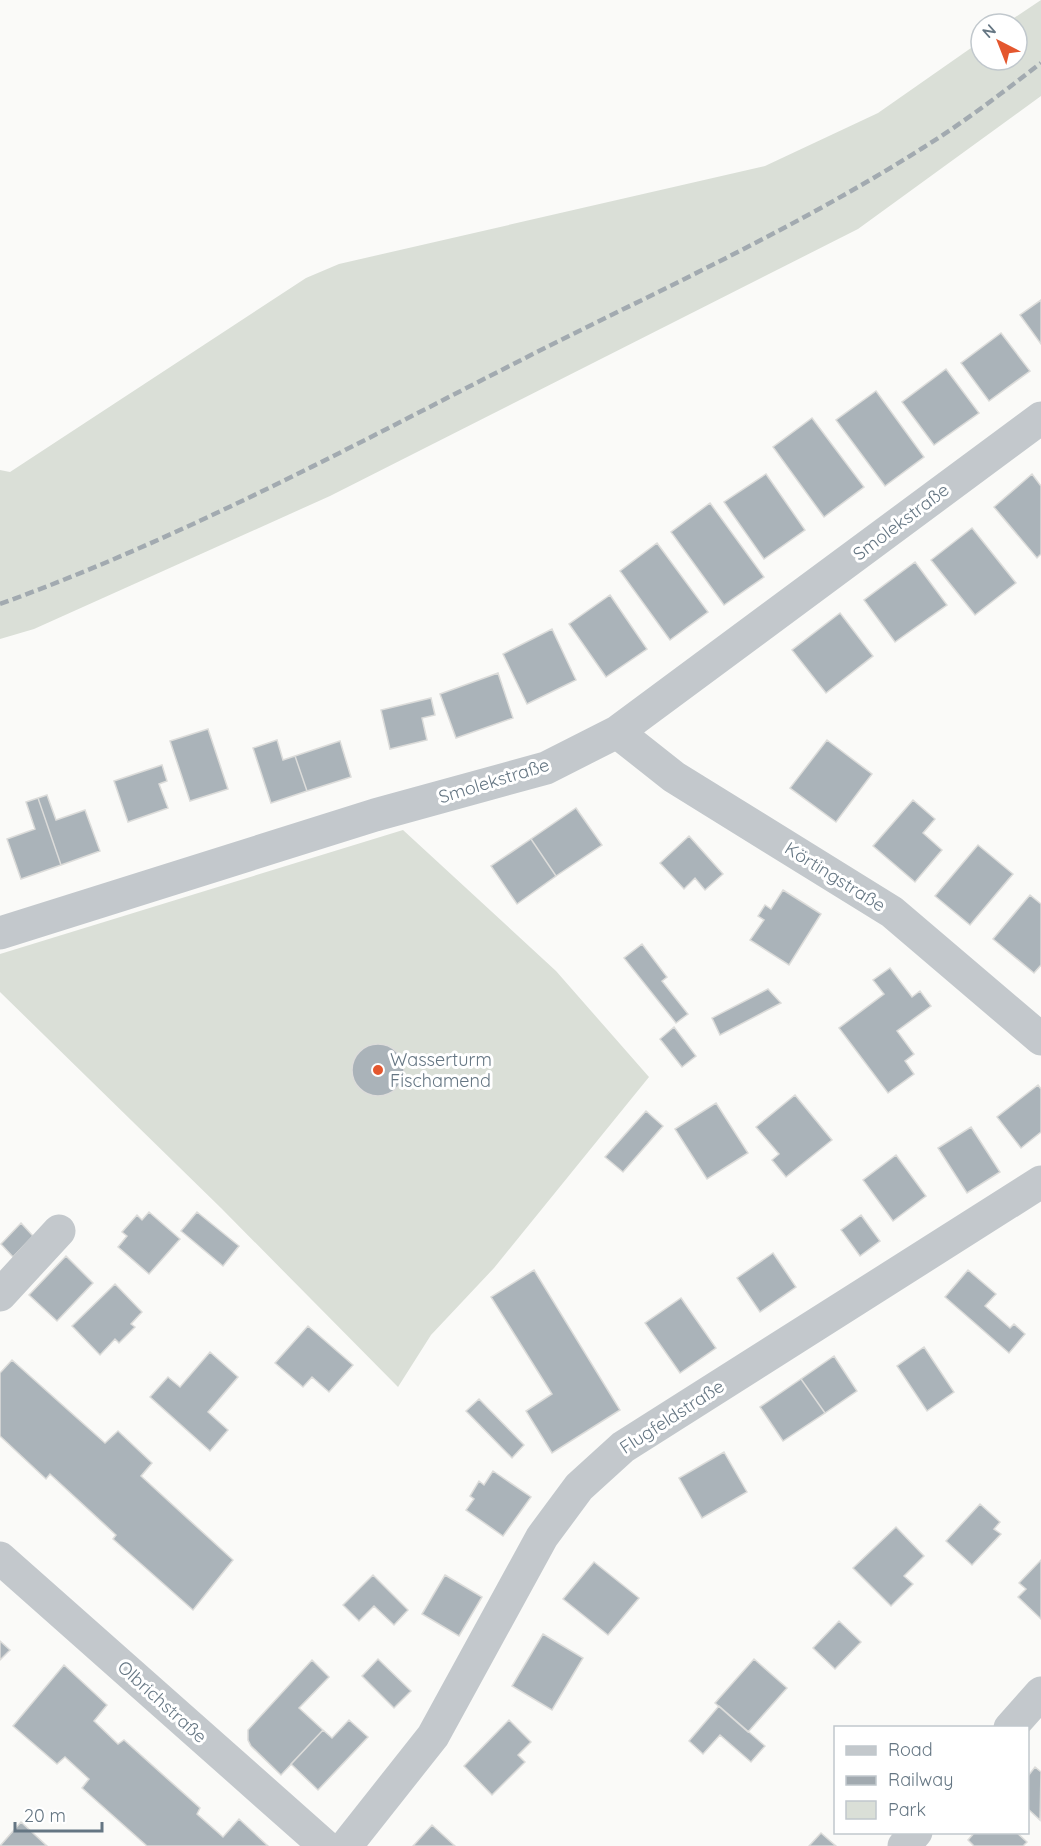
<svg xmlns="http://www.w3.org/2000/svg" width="1041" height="1846" viewBox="0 0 1041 1846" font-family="Quicksand,sans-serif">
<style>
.green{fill:#dadfd7}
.building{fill:#aab3b9;stroke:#dcdcda;stroke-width:1.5}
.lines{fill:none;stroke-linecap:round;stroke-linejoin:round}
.minor{stroke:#c3c8cc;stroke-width:33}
.rail{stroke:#a2aab0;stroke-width:4.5;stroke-dasharray:9 4.5;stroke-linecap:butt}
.poi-dot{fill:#e4572e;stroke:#fff;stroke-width:2}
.labels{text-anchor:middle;stroke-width:6;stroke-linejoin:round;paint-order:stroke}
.street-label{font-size:18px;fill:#657683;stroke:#fff}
.poi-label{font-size:18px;fill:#657683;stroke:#fff;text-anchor:start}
</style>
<rect width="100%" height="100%" fill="#fafaf8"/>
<path class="green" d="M1041,0V96L858,229L330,496L34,629L0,639V470L10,472L306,278L339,264L765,166L878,113L981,41V60H1017V24H1005Z
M403,830L556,971L649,1077L494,1268L431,1335L398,1387L221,1208L0,992V954Z"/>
<path class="building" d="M1041,300V344L1020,315Z
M1001,333L1030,371L989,401L961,363Z
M946,369L979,413L934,445L902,402Z
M876,391L924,457L885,486L836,420Z
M812,418L864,487L824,517L773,447Z
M766,474L805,530L764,559L724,502Z
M1032,474L1041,486V554L1037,558L994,507Z
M710,503L764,577L724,605L671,532Z
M972,528L1016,583L975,615L931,560Z
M657,543L708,612L670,640L620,571Z
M915,562L947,605L895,642L864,600Z
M610,595L647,649L606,677L569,624Z
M840,613L873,656L826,693L792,650Z
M552,629L576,680L527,704L503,654Z
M498,673L513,718L456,738L440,694Z
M431,698L435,715L422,718L427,740L390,749L381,710Z
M208,729L228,789L190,801L170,741Z
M277,740L283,760L295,756L307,791L271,803L253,748Z
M827,740L872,774L836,822L790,788Z
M340,741L351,777L307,791L295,756Z
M162,765L167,781L159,784L168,808L128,822L114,781Z
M47,795L56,820L85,810L100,851L61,865L38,798Z
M38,798L61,865L21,879L7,839L35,829L26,802Z
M913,800L935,819L923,833L942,850L915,882L873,846Z
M576,808L602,845L556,876L531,839Z
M689,836L723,874L705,890L695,878L684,889L660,863Z
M531,839L556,876L517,904L491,866Z
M978,845L1013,874L970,925L935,896Z
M783,890L821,914L789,965L750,940L764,920L758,916L765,905L771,909Z
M1030,895L1041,904V965L1034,973L993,939Z
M642,944L667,977L662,981L688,1014L676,1023L624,958Z
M890,968L912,997L920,991L931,1006L897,1031L914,1054L905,1061L914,1074L888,1093L839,1028L884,994L873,980Z
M768,989L781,1003L720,1035L712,1018Z
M674,1027L696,1056L682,1067L660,1039Z
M352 1070a26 26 0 1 1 52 0a26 26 0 1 1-52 0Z
M1038,1085L1041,1089V1132L1021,1148L997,1117Z
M795,1095L832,1140L786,1177L772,1160L779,1154L756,1127Z
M716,1103L748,1153L707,1179L675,1129Z
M646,1111L663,1126L623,1172L605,1157Z
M971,1127L1000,1172L967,1193L938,1148Z
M896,1155L926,1196L893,1221L863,1180Z
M149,1212L180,1239L149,1274L118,1247L127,1236L122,1232L137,1215L142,1220Z
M197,1212L239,1246L223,1266L181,1231Z
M861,1215L880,1241L860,1256L841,1230Z
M21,1223L33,1236L13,1257L1,1244Z
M773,1253L796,1287L760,1312L737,1278Z
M66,1256L93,1283L57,1321L29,1295Z
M534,1270L620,1410L552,1453L526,1411L552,1394L491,1297Z
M968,1270L996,1294L985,1306L1010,1328L1014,1324L1025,1334L1009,1353L945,1297Z
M115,1284L142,1312L131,1324L135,1327L119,1343L115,1339L100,1355L72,1326Z
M681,1298L716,1348L680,1373L645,1323Z
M308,1326L353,1365L329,1392L312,1377L303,1387L275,1363Z
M924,1347L954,1392L927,1411L897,1366Z
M210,1352L238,1377L208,1412L228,1430L210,1451L150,1397L168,1377L180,1387Z
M834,1356L857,1391L825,1413L801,1379Z
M12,1360L105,1443L118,1431L152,1463L141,1476L233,1560L193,1610L113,1539L116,1535L50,1474L46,1479L0,1436V1373Z
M801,1379L825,1413L783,1441L760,1407Z
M479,1399L524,1445L512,1458L466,1411Z
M724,1452L747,1492L702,1518L679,1478Z
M493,1471L531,1497L503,1536L466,1510L474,1499L470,1496L479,1481L484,1485Z
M980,1504L1000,1522L994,1529L1001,1534L972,1565L946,1541Z
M896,1527L924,1556L904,1576L913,1584L891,1606L853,1568Z
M1041,1560V1619L1018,1597L1026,1589L1019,1583Z
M594,1562L639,1598L608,1635L563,1599Z
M373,1575L408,1610L394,1625L374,1606L359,1621L343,1605Z
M445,1575L482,1597L459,1636L422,1614Z
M839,1621L861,1642L835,1669L813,1648Z
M543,1634L583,1658L552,1710L512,1686Z
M0,1641L10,1650L0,1660Z
M378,1659L411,1691L394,1708L362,1676Z
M754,1659L787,1688L748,1732L715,1703Z
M312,1660L329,1677L299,1708L323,1730L281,1775L251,1746L248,1740V1730Z
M64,1665L107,1705L94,1721L118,1744L124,1740L200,1808L197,1814L223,1837L239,1819L268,1846H147L82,1788L89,1779L65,1757L57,1764L13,1726Z
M719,1706L765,1746L751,1762L720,1735L703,1754L689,1741Z
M349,1720L368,1737L318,1790L291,1764L323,1730L332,1738Z
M509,1720L531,1742L518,1755L525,1762L492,1795L464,1766Z
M1035,1767L1041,1772L1040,1820L1028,1809V1776Z
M21,1822L47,1846H0Z
M432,1825L455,1846H413Z
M975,1832H1016L1027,1842L1023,1846H974L968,1840Z
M821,1833L836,1846H809Z"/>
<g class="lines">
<path class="minor" d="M617,732L674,777L892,912L1041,1039
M0,933L375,815L546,768L617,732L1041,418
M0,1295L59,1231
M0,1558L325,1846
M1010,1728L1041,1693
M346,1846L433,1736L542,1537L579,1487L623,1447L1041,1182
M904,1846L916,1832"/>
<path class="rail" d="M0,604C183,538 356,444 529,356C660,290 796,228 921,149C963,123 1002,93 1041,63"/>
</g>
<circle class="poi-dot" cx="378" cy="1070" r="6"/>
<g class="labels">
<g class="street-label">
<text transform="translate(901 522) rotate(-37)" y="6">Smolekstraße</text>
<text transform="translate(494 781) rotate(-17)" y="6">Smolekstraße</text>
<text transform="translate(835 877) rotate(32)" y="6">Körtingstraße</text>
<text transform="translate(672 1417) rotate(-33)" y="6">Flugfeldstraße</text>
<text transform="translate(162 1702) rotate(42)" y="6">Olbrichstraße</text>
</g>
<g class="poi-label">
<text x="390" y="1066">Wasserturm<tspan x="390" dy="21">Fischamend</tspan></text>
</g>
</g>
<rect x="834" y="1726" width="195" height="108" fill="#ffffff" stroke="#c1c8cd" stroke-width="1.5"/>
<rect x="846" y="1746" width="30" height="9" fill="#c3c8cc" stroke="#c1c8cd" stroke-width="1.5"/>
<text x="888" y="1756" font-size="18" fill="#657683">Road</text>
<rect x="846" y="1776" width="30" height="9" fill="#a2aab0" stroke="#c1c8cd" stroke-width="1.5"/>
<text x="888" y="1786" font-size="18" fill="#657683">Railway</text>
<rect x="846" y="1801" width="30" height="18" fill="#dadfd7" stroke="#c1c8cd" stroke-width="1.5"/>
<text x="888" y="1816" font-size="18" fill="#657683">Park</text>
<g transform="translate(999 42) rotate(318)"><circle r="28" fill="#ffffff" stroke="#c1c8cd" stroke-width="1.5"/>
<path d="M0-4.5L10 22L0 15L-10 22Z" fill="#e4572e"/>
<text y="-9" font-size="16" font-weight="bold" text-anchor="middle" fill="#657683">N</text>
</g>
<path d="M15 1822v9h87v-9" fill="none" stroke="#657683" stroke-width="3"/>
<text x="24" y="1822" font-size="18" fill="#657683" stroke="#ffffff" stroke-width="4.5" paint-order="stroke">20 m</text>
</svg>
